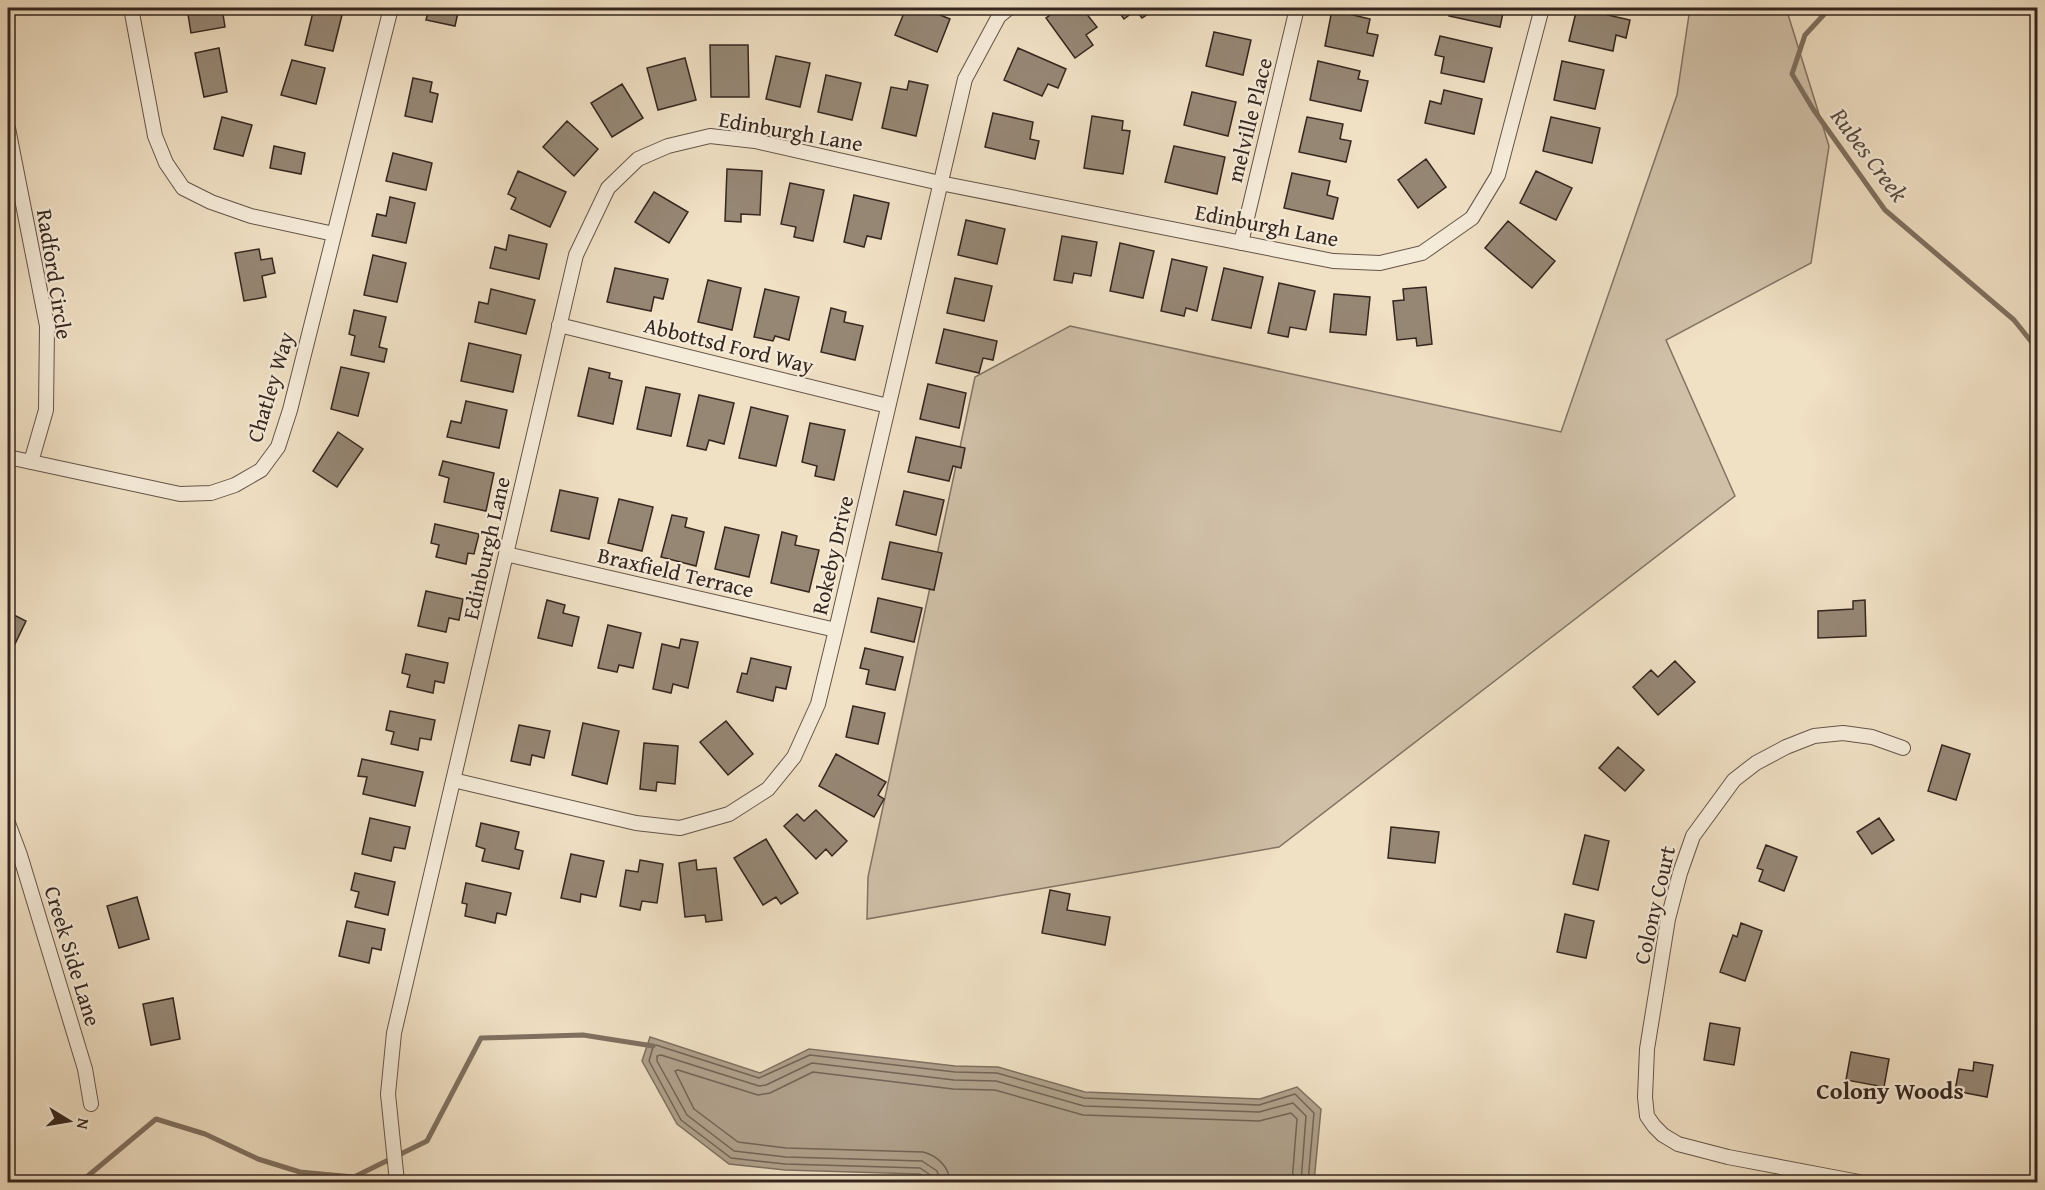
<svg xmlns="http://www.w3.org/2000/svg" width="2045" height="1190" viewBox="0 0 2045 1190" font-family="'Gentium Book Plus',serif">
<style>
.green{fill:#d0c0a8;stroke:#827364;stroke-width:1.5}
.water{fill:#b0a18c;stroke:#7f7060;stroke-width:1.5}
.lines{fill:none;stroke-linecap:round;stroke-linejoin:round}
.shore{stroke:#726456;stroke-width:1.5}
.stream{stroke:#7f7060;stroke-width:5}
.building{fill:#968775;stroke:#35261f;stroke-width:1.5}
.street-casing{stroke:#645448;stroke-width:16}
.street{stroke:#f5ebd9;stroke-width:14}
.labels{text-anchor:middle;stroke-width:4.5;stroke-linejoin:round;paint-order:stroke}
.street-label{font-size:22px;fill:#35261f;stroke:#f5ebd9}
.water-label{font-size:24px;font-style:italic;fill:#5a4b40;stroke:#f5ebd9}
.neighbourhood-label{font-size:24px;font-weight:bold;fill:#35261f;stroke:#f5ebd9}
</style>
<rect width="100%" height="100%" fill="#f0e0c4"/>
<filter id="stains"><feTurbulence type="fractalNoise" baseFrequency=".00333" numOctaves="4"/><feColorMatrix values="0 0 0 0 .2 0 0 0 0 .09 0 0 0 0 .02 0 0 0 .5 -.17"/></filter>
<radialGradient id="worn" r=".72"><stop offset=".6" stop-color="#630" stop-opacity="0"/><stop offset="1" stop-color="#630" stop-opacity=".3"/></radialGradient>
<path class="green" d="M1690,8H1786L1829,146L1811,263L1666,340L1735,496L1279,847L867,919L868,877L975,377L1070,326L1561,432L1677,95Z"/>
<path class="water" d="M650,1037L760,1073L809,1049L955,1066L998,1067L1085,1092L1260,1099L1297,1087L1321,1109L1314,1182H930L920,1174L785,1170L729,1164L677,1124L642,1061Z"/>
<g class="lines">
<path class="shore" d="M933,1182L932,1176L920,1168L785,1164L731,1158L681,1120L649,1061L653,1047L656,1045L759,1078L810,1055L955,1072L997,1073L1084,1098L1259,1105L1295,1094L1314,1113L1308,1182
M941,1182L937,1171L922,1161L786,1157L734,1151L687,1115L657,1061V1056L661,1055L759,1086L766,1085L812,1063L954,1080L996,1081L1084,1106L1259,1112L1293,1103L1306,1116L1301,1182
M950,1182C949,1167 938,1156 923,1152L786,1148L738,1142L694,1109L675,1071L678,1070L758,1095L770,1093L813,1072L953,1089L995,1090L1083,1115L1259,1121L1291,1113L1297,1119L1292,1182"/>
<path class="stream" d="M1830,8L1805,35L1792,74L1813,109L1885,210L2014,320L2038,350
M83,1182L89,1175L156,1119L205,1134L258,1159L300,1172L354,1177L427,1141L481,1038L583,1035L653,1046"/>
</g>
<path class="building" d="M187,8H222L225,27L191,33Z
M314,8L342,15L333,51L305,45Z
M429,8H459L455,26L426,20Z
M906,8H923L950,19L937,52L895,35Z
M1060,8H1082L1097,27L1086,35L1093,45L1075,58L1046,18Z
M1116,8H1157L1142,18L1136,10L1124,19Z
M1451,8H1504L1500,27L1449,16Z
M1577,8L1630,20L1626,38L1616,35L1613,51L1569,41Z
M1332,10L1370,19L1367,33L1378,35L1373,56L1325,46Z
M1214,32L1251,40L1243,75L1206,66Z
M1440,36L1492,48L1484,82L1441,73L1444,57L1435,55Z
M710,45H748L749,97H711Z
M219,48L227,92L204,97L195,53Z
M1018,48L1066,69L1058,88L1048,84L1042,96L1004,80Z
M776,56L810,63L800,107L766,99Z
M685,58L696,100L658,110L647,68Z
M292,60L325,68L316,104L281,95Z
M1318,61L1360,71L1358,79L1368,81L1361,111L1310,100Z
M1562,61L1604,70L1595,109L1554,100Z
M826,75L861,83L852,120L818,112Z
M413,78L432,82L430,92L438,94L432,122L405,116Z
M909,81L928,85L916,136L882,128L891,87L907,90Z
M622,84L643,118L612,137L591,103Z
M1444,90L1482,99L1474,134L1425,123L1430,101L1441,104Z
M1192,92L1236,102L1228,136L1184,125Z
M993,113L1033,122L1030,139L1039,141L1035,159L985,147Z
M1092,116L1123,121L1122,130L1130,131L1123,174L1084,168Z
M222,117L252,125L243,156L214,149Z
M1307,117L1343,124L1340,139L1351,141L1346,162L1299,152Z
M1551,117L1600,128L1592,163L1543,151Z
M567,121L598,149L574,176L543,147Z
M274,146L305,153L301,174L270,168Z
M1174,146L1225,157L1217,194L1165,182Z
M393,153L432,163L426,190L386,181Z
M1426,159L1446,187L1418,208L1398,180Z
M727,169L762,171L760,215L741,214V222L725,221Z
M518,171L566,192L550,227L511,209L516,198L508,194Z
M1536,171L1572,188L1556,220L1520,203Z
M1292,173L1330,181L1327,195L1338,198L1333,219L1284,208Z
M790,183L824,190L813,241L794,237L796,227L781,224Z
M654,192L688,212L669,243L635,222Z
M854,195L889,203L881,239L867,236L864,247L844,242Z
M390,197L415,203L406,243L372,236L377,214L386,216Z
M966,220L1005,229L997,264L958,255Z
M1508,221L1555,261L1532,288L1485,248Z
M509,235L547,244L539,279L490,268L495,247L506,250Z
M1062,236L1097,242L1091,276L1074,273L1072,283L1054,280Z
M1120,243L1154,251L1143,298L1110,291Z
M259,249L261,260L272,258L275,273L262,276L266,297L244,301L235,253Z
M373,255L406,263L397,302L364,295Z
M1172,259L1207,267L1197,311L1186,308L1184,316L1161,311Z
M615,268L668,279L663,299L654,297L651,311L607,302Z
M1224,268L1263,277L1251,328L1212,320Z
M955,278L992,286L984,321L947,313Z
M708,280L741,288L732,330L698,322Z
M1279,283L1315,291L1306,330L1290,327L1288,337L1268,333Z
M1426,287L1432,344L1417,346L1416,338L1397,340L1393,301L1404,300L1403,289Z
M491,289L535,300L526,334L475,322L479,302L488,304Z
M765,289L799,297L789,340L775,336L773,341L754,337Z
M1334,294L1370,297L1366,335L1330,332Z
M831,308L846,312L844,322L863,326L855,360L821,352Z
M354,310L386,317L379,347L387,349L384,362L351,355L355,336L349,334Z
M944,329L997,341L993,360L983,358L979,373L936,363Z
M469,343L521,355L513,392L461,381Z
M341,367L369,373L358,416L331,409Z
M589,368L610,373L609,378L622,381L613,424L578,416Z
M928,384L966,393L959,428L920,419Z
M646,387L680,394L671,436L637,429Z
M699,395L734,403L724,444L709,440L706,450L687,446Z
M466,401L507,410L499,448L447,437L451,421L461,423Z
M751,407L788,416L776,466L739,458Z
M810,423L845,430L834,480L815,476L817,466L802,462Z
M338,432L363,449L337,487L313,471Z
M916,437L965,448L961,468L953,466L949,481L908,472Z
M443,461L494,473L486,511L444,502L449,478L439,475Z
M560,490L598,498L589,539L551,531Z
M904,491L944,500L936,535L896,525Z
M8,496L12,497L8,516Z
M619,499L653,507L642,551L608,543Z
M672,515L687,518L685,527L704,532L696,566L661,557Z
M435,524L479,534L474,554L468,553L466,564L436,557L439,545L431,543Z
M725,527L759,535L749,577L715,569Z
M782,532L797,536L795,545L819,550L809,592L771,583Z
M890,542L942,553L934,590L882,579Z
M426,591L463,599L459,620L449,618L446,632L418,626Z
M878,598L922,608L914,642L871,632Z
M547,600L565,605L563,613L579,617L572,646L538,638Z
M1865,600L1866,636L1818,638V611L1853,609V601Z
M8,612L26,621L14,646L8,643Z
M608,625L641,633L633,668L619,665L617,672L598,668Z
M681,639L698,642L688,688L673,684L671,693L653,689L662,644L679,648Z
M865,648L903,657L895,690L866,684L869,670L860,668Z
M406,654L448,663L444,683L435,681L433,693L407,687L410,675L402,673Z
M751,658L791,667L786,689L776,687L773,701L737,692L742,673L747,674Z
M1675,661L1695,682L1658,715L1633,687L1651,670L1658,677Z
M853,706L885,713L878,744L846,737Z
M390,711L435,720L431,740L420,738L418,750L391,744L394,732L386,730Z
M726,721L753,754L728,775L700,742Z
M583,723L619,731L607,784L572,775Z
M519,725L550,731L544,758L532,755L530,765L511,761Z
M644,743L678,746L675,784L657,782L656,791L640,789Z
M1942,745L1970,754L1956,800L1928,791Z
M1618,747L1644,770L1625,791L1599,768Z
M836,754L886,782L878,795L884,799L874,817L819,786Z
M362,759L423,772L415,806L363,794L367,777L358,776Z
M816,810L847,841L832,856L826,849L816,859L784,826L797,814L804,821Z
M370,818L410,827L405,849L394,847L391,861L362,854Z
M1879,818L1894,840L1872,854L1857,832Z
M481,823L519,832L515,849L523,851L519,869L482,861L485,849L476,846Z
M1391,827L1439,832L1435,863L1388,858Z
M1585,835L1609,841L1598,890L1573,884Z
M766,839L798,893L781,904L776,897L763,905L734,858Z
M1766,845L1797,857L1784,891L1759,881L1763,870L1757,868Z
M571,854L604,861L596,897L581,894L580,902L561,898Z
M640,860L663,864L657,903L642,901L640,910L620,906L626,870L638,872Z
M696,860L697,870L716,868L722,920L706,922L705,915L685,917L679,863Z
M355,873L395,882L388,915L355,907L359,892L351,890Z
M466,883L511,893L506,915L497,913L495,923L465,916L467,904L462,903Z
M1050,890L1070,894L1067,910L1110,917L1105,945L1042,933Z
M137,897L149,939L119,948L107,906Z
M1565,914L1594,921L1586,958L1557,952Z
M347,921L385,929L381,950L372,948L369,963L339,956Z
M1741,923L1762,931L1745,981L1720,972L1733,935L1737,937Z
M173,998L180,1039L151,1045L143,1004Z
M1710,1023L1740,1028L1734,1065L1704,1060Z
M1851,1052L1889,1059L1884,1087L1846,1080Z
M1974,1062L1993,1065L1987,1097L1955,1091L1959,1069L1973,1071Z"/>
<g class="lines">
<defs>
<path id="street" d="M131,8L155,136L166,163L183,188L211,202L251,216L334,234
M8,128L47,326L46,410L31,462
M1241,243L1297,8
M559,325L888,406
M8,457L180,494L211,493L235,485L261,470L278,447L290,410L391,8
M506,554L836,630
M453,780L636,823L680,828L729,814L768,789L794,757L818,704L836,630L965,79L999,16L1009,8
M8,823L20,855L85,1069L91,1104
M397,1182L388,1094L394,1033L576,255L608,188L638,159L668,146L710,136L755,141L940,183L1333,261L1380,263L1422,253L1472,218L1498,175L1542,8
M1859,1182L1728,1157L1678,1144L1663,1135L1654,1126L1647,1116L1645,1097L1647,1049L1668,919L1680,873L1693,836L1734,780L1756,763L1786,747L1814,736L1843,733L1872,737L1903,748"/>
</defs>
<use href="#street" class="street-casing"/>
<use href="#street" class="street"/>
</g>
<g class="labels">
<g class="street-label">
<text transform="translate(1249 120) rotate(-76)" y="8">melville Place</text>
<text transform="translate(791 131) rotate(10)" y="8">Edinburgh Lane</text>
<text transform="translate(1267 225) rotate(11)" y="8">Edinburgh Lane</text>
<text transform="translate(55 274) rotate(81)" y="8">Radford Circle</text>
<text transform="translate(729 345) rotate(14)" y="8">Abbottsd Ford Way</text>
<text transform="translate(270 387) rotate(-73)" y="8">Chatley Way</text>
<text transform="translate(486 548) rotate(-77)" y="8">Edinburgh Lane</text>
<text transform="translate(832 555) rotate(-77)" y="8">Rokeby Drive</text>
<text transform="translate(676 572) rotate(13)" y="8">Braxfield Terrace</text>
<text transform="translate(1654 905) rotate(-77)" y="8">Colony Court</text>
<text transform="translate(73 956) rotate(73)" y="8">Creek Side Lane</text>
</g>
<g class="water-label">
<text transform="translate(1869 155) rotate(53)" y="8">Rubes Creek</text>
</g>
<g class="neighbourhood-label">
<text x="1890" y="1099">Colony Woods</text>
</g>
</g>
<rect width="2045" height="1190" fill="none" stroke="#f0e0c4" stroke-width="30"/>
<rect x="9" y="9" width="2027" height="1172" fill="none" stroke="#35261f" stroke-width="3"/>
<rect x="15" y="15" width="2015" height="1160" fill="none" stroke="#35261f" stroke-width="1.5"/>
<g transform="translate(69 1121) rotate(101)" stroke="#f5ebd9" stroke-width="4.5" paint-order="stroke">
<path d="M0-4.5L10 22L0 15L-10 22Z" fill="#35261f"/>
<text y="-9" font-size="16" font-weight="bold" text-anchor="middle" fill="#35261f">N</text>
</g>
<rect width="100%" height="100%" filter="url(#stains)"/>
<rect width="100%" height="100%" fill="url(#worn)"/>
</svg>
